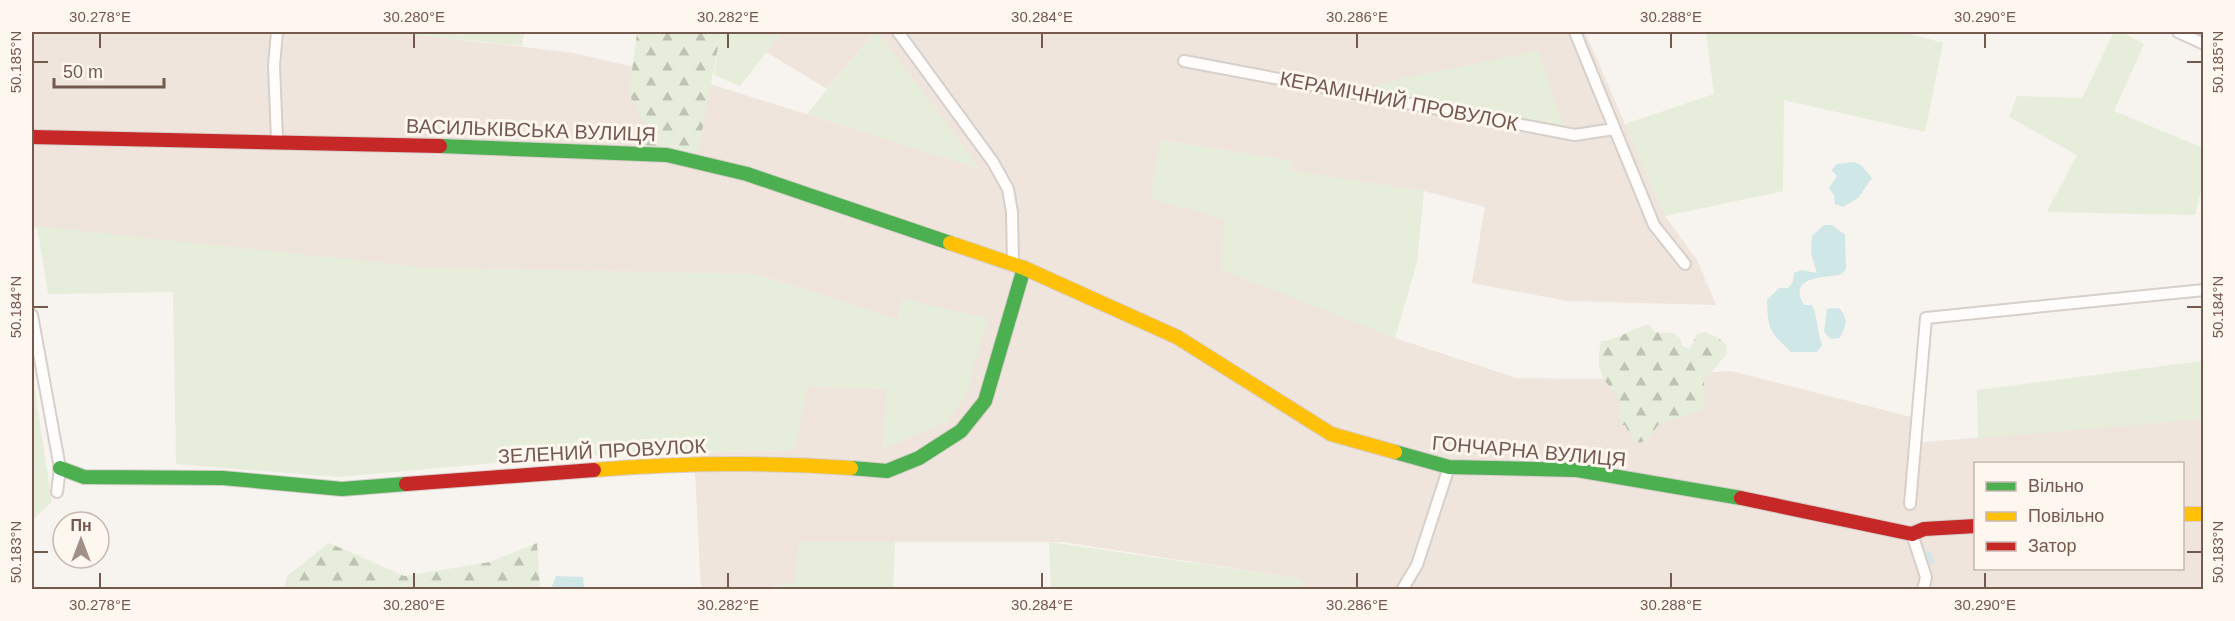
<svg xmlns="http://www.w3.org/2000/svg" width="2235" height="621" viewBox="0 0 2235 621" font-family="Arial,sans-serif">
<style>
.residential{fill:#efe5dc;fill-rule:evenodd}
.green{fill:#e6edda}
.forest{fill:url(#forest-firs)}
.water{fill:#d0e7e7}
.lines{fill:none;stroke-linecap:round;stroke-linejoin:round}
.stream{stroke:#d0e7e7;stroke-width:4.5}
.street-casing{stroke:#d6cfca;stroke-width:14}
.fast-casing{stroke:#d7ceca;stroke-width:16}
.slow-casing{stroke:#d7ceca;stroke-width:16}
.jam-casing{stroke:#d7ceca;stroke-width:16}
.street{stroke:#fefdfc;stroke-width:10}
.fast{stroke:#4caf50;stroke-width:14}
.slow{stroke:#ffc107;stroke-width:14}
.jam{stroke:#c62828;stroke-width:14}
.ticks{fill:none;stroke:#74594f;stroke-width:2}
.labels{text-anchor:middle;stroke-width:6;stroke-linejoin:round;paint-order:stroke}
.street-label{font-size:20px;fill:#74594f;stroke:#fef7f0}
.neatline{fill:none;stroke:#74594f;stroke-width:2}
.ticks-label{font-size:15px;text-anchor:middle;fill:#74594f}
</style>
<defs>
<pattern id="forest-firs" width="22" height="20" patternUnits="userSpaceOnUse" patternTransform="scale(1.5)"><rect width="22" height="20" fill="#e6edda"/><path d="M5 1l3.5 6h-7zM16 11l3.5 6h-7z" fill="#bfc3b3"/></pattern>
</defs>
<rect width="100%" height="100%" fill="#f7f3ee"/>
<path class="residential" d="M32,32H394L573,53L713,85L979,168L877,32H1585L1665,216L1697,260L1716,305L1567,301L1472,283L1485,207L1424,191L1291,171L1292,161L1161,140L1223,219L1395,338L1516,378L1593,379L1731,371L1911,417L1914,443L2203,419V589L1302,590V579L1063,542H799L795,582L762,589H701L694,453L794,450L807,386L887,389L883,448L946,422L966,395L903,299L898,320L756,274L430,268L32,227ZM1976,464H2182V568H1976Z
M782,32H875L827,89L766,52Z"/>
<path class="green" d="M392,32H524L522,46Z
M721,32H782L740,86L714,75Z
M875,32H877L980,169L807,114Z
M1706,32H1903L1943,43L1925,132L1784,100L1783,191L1665,216L1625,124L1714,94Z
M2114,32H2121L2144,44L2114,111L2203,148V183L2195,215L2047,212L2077,155L2009,117L2017,96L2082,98Z
M1538,51L1564,127L1368,89L1385,82Z
M1160,140L1292,161V171L1424,191L1417,262L1395,338L1222,270L1223,219L1150,198Z
M37,226L430,268L756,274L898,320L903,299L988,318L966,395L946,422L883,448L886,389L808,386L794,450L571,456L339,477L176,464L173,292L48,294Z
M2203,361V419L1978,438L1977,390Z
M32,386H34L52,502L32,520Z
M799,542H895L893,589H777V586L795,582Z
M1049,542L1303,579L1302,589H1051Z"/>
<path class="forest" d="M637,32H721L698,152L642,147L646,126L629,94Z
M1649,325L1655,332L1672,333L1680,338L1682,346L1690,349L1697,334L1705,332L1721,340L1727,346L1726,355L1704,380V405L1699,412L1658,425L1648,439L1640,443L1632,439L1625,425H1622L1618,417C1627,400 1609,390 1602,375C1597,363 1599,353 1601,341C1618,341 1632,327 1649,325Z
M329,543L404,576L490,562L537,543L540,589H284L287,576Z"/>
<path class="water" d="M1854,162L1861,165L1872,178L1858,198L1843,207L1835,204L1834,195L1829,188L1837,176L1831,170L1837,164Z
M1824,225H1832L1845,235L1846,269L1840,275C1823,277 1787,277 1804,305H1812C1818,317 1817,332 1822,345L1817,352H1791C1770,332 1768,330 1767,300L1779,288H1788L1793,282L1794,273L1801,270L1817,273L1811,254L1812,236Z
M1839,308C1849,319 1846,325 1840,338L1831,339L1824,332L1827,309Z
M556,576L583,577L584,589H551Z"/>
<g class="lines">
<path class="stream" d="M1928,553L1932,562"/>
<defs>
<path id="street" d="M277,32L274,65L277,140
M898,32L993,162L1008,189L1012,212L1013,263
M1575,32L1654,225L1685,264
M2178,32L2204,44
M1184,61L1575,135L1614,129
M32,315L60,468L57,492
M1910,504L1926,318L2204,290
M1912,534L1926,577L1923,590
M1402,590L1417,565L1449,467"/>
<path id="fast" d="M440,146L667,155L747,174L950,243
M1395,452L1449,467L1577,470L1741,498
M60,468L84,477L223,478L342,489L406,484
M851,468L887,471L919,458L961,431L985,401L1024,268"/>
<path id="slow" d="M950,243L1024,268L1177,337L1331,434L1395,452
M594,470C680,463 765,462 851,468
M2182,514H2204"/>
<path id="jam" d="M32,137L440,146
M406,484L594,470
M1741,498L1912,534L1924,529L1976,526"/>
</defs>
<use href="#street" class="street-casing"/>
<use href="#fast" class="fast-casing"/>
<use href="#slow" class="slow-casing"/>
<use href="#jam" class="jam-casing"/>
<use href="#street" class="street"/>
<use href="#fast" class="fast"/>
<use href="#slow" class="slow"/>
<use href="#jam" class="jam"/>
</g>
<path class="ticks" d="M100,33V48M414,33V48M728,33V48M1042,33V48M1357,33V48M1671,33V48M1985,33V48M33,62H48M2187,62H2202M33,307H48M2187,307H2202M33,552H48M2187,552H2202M100,573V588M414,573V588M728,573V588M1042,573V588M1357,573V588M1671,573V588M1985,573V588"/>
<g class="labels">
<g class="street-label">
<text transform="translate(1399 101) rotate(11)" y="7">КЕРАМІЧНИЙ ПРОВУЛОК</text>
<text transform="translate(531 130) rotate(2)" y="7">ВАСИЛЬКІВСЬКА ВУЛИЦЯ</text>
<text transform="translate(602 451) rotate(-3)" y="7">ЗЕЛЕНИЙ ПРОВУЛОК</text>
<text transform="translate(1529 451) rotate(5)" y="7">ГОНЧАРНА ВУЛИЦЯ</text>
</g>
</g>
<rect width="2235" height="621" fill="none" stroke="#fef7f0" stroke-width="66"/>
<rect x="1974" y="462" width="210" height="108" fill="#fef7f0" stroke="#c7b8b0" stroke-width="1.5"/>
<rect x="1986" y="482" width="30" height="9" fill="#4caf50" stroke="#c7b8b0" stroke-width="1.5"/>
<text x="2028" y="492" font-size="18" fill="#74594f">Вільно</text>
<rect x="1986" y="512" width="30" height="9" fill="#ffc107" stroke="#c7b8b0" stroke-width="1.5"/>
<text x="2028" y="522" font-size="18" fill="#74594f">Повільно</text>
<rect x="1986" y="542" width="30" height="9" fill="#c62828" stroke="#c7b8b0" stroke-width="1.5"/>
<text x="2028" y="552" font-size="18" fill="#74594f">Затор</text>
<g transform="translate(81 540)"><circle r="28" fill="#fef7f0" stroke="#c7b8b0" stroke-width="1.5"/>
<path d="M0-4.5L10 22L0 15L-10 22Z" fill="#a28f87"/>
<text y="-9" font-size="16" font-weight="bold" text-anchor="middle" fill="#74594f">Пн</text>
</g>
<path d="M54 78v9h110v-9" fill="none" stroke="#74594f" stroke-width="3"/>
<text x="63" y="78" font-size="18" fill="#74594f" stroke="#fef7f0" stroke-width="4.5" paint-order="stroke">50 m</text>
<rect x="33" y="33" width="2169" height="555" class="neatline"/>
<g class="ticks-label">
<text x="100" y="22">30.278°E</text>
<text x="414" y="22">30.280°E</text>
<text x="728" y="22">30.282°E</text>
<text x="1042" y="22">30.284°E</text>
<text x="1357" y="22">30.286°E</text>
<text x="1671" y="22">30.288°E</text>
<text x="1985" y="22">30.290°E</text>
<text transform="translate(16 62) rotate(-90)" y="5">50.185°N</text>
<text transform="translate(2218 62) rotate(-90)" y="5">50.185°N</text>
<text transform="translate(16 307) rotate(-90)" y="5">50.184°N</text>
<text transform="translate(2218 307) rotate(-90)" y="5">50.184°N</text>
<text transform="translate(16 552) rotate(-90)" y="5">50.183°N</text>
<text transform="translate(2218 552) rotate(-90)" y="5">50.183°N</text>
<text x="100" y="610">30.278°E</text>
<text x="414" y="610">30.280°E</text>
<text x="728" y="610">30.282°E</text>
<text x="1042" y="610">30.284°E</text>
<text x="1357" y="610">30.286°E</text>
<text x="1671" y="610">30.288°E</text>
<text x="1985" y="610">30.290°E</text>
</g>
</svg>
